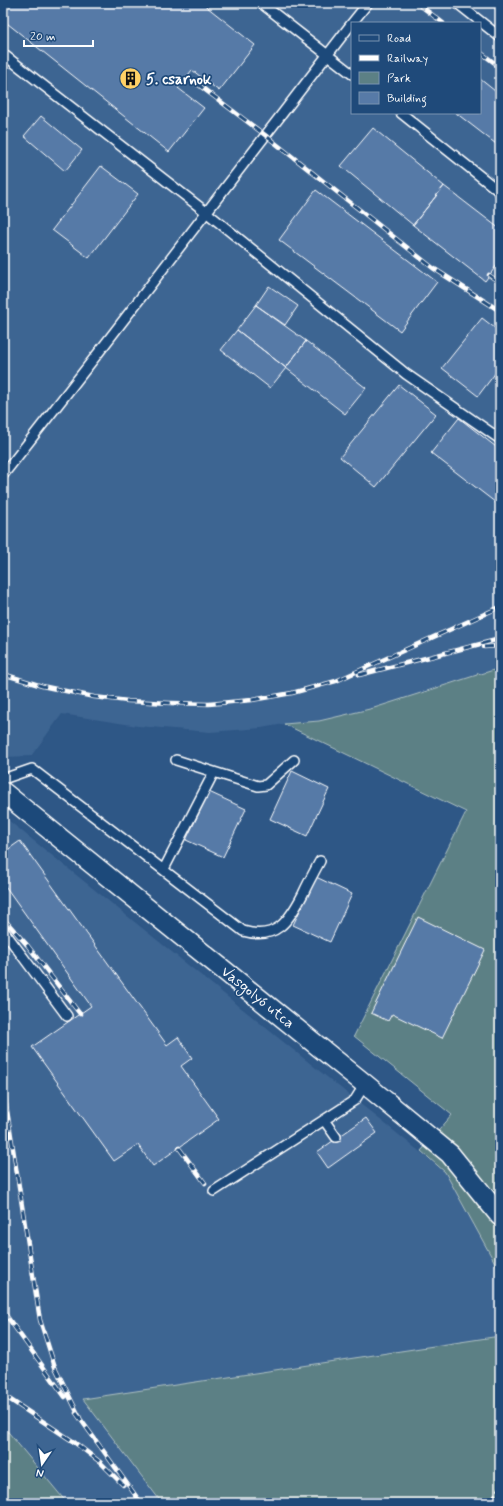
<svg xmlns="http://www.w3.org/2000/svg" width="503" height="1506" viewBox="0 0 503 1506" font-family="Mynerve,sans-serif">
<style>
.built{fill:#3e6592;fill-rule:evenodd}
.green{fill:#5c8085;stroke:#aec0c2}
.building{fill:#577aa7;stroke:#fff}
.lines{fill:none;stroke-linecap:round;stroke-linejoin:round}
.lane-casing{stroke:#fff;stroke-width:12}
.street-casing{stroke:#fff;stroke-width:22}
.path{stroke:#fff;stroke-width:2.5;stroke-dasharray:4 3;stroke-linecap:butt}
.lane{stroke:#1f4a7a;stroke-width:9}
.street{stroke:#1f4a7a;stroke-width:19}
.rail-casing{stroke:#fff;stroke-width:4.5}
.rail{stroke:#1f4a7a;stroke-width:3;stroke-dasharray:9;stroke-linecap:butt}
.labels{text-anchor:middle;stroke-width:3.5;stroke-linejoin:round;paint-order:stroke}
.poi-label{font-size:15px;font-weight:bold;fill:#fff;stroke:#1f4a7a;text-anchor:start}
.street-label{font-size:15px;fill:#fff;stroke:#1f4a7a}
</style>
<rect width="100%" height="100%" fill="#2e5786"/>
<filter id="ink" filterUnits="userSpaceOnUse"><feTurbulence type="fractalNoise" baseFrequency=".025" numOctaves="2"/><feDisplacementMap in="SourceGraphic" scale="8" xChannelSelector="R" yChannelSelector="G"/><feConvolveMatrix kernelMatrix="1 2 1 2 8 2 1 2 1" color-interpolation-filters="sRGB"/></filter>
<g filter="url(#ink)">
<path class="built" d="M3,3H500V668L374,708L319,721L284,724L261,728L210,732L138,726L62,714L31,756L3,757ZM352,23H480V113H352Z
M3,816L445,1172L500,1272V1336L84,1399L162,1503H67L3,1427Z"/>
<path class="green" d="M500,668V1272L445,1172L421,1151L452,1115L354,1036L466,812L284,724L319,721L374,708L477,675L478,673L481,674Z
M500,1336V1503H162L83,1399Z
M3,1427H4L67,1503H3Z"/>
<path class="building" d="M3,3H202L255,45L219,91L192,70L178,88L204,108L169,152L3,20Z
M480,79L500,95V147L456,113H480Z
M41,116L82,150L65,171L24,136Z
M373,128L444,186L413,225L341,166Z
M101,166L138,194L89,258L52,230Z
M444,186L500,229V261L485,281L413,225Z
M316,190L437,282L400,331L279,240Z
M269,286L298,306L285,325L256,305Z
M256,305L306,341L286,368L237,330Z
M482,318L500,332V367L478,396L442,368Z
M237,330L286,368L270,388L221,350Z
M306,341L366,388L345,414L286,368Z
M399,385L436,414L376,487L340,457Z
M459,418L500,450V506L431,453Z
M292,771L329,789L307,836L270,819Z
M209,792L246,809L223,857L186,840Z
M20,841L167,1045L178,1037L192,1058L181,1066L219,1119L153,1166L138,1145L114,1161L32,1047L91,1006L3,883V853Z
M316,877L352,894L330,942L293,925Z
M418,917L485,950L442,1038L392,1014L388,1021L371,1013Z
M366,1118L377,1133L328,1168L317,1152Z"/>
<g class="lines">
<defs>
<path id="lane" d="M261,3L352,74
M457,3L500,37
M352,23L368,3
M3,54L206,212L406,374L500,439
M401,113L500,192
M3,475L99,352L352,23
M176,760L258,786L266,785L294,760
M3,779L32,769L243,931C276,941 289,921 303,894C308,883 314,872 320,861
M164,869L214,772
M3,930L67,1016
M324,1120L336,1137
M214,1191L355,1100L365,1084"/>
<path id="street" d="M3,792L365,1084L450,1154L500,1216"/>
</defs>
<use href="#lane" class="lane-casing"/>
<use href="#street" class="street-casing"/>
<path class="path" d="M490,1503L500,1485"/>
<use href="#lane" class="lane"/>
<use href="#street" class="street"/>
<defs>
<path id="rail" d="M417,3L443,23
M480,52L500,67
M196,83L265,135L433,268L500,311
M489,275L500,283
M484,647L500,646
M3,674L42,686L94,697L128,701L171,703L209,704L252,700L292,693L336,681L500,607
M359,675L500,639
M3,918L28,946L80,1014
M3,1085L40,1320L55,1367L80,1418
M179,1148L205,1183
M3,1311L65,1397
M3,1395L74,1442L100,1462L123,1485
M76,1413L141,1503"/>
</defs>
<use href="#rail" class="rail-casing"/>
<use href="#rail" class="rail"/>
</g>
</g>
<defs>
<symbol id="building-disc" viewBox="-11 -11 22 22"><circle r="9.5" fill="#ffd166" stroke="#1f4a7a"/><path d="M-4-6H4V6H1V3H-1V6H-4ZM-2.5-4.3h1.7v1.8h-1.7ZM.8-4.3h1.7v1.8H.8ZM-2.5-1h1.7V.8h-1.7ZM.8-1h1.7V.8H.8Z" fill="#111"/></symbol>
</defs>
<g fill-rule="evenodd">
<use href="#building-disc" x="118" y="66" width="25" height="25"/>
</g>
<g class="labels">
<g class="poi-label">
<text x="146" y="84">5. csarnok</text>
</g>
<g class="street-label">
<text transform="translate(258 997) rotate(39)" y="5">Vasgolyó utca</text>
</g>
</g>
<rect width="503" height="1506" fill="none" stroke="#1f4a7a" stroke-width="16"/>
<rect x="8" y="8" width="487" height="1490" fill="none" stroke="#fff" stroke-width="1.5" filter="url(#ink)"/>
<rect x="351" y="22" width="130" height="92" fill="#1f4a7a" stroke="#7992af"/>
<rect x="359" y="35" width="20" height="6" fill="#1f4a7a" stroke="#7992af"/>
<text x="387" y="42" font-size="12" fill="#ffffff">Road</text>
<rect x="359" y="55" width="20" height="6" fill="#ffffff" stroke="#7992af"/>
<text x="387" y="62" font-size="12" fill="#ffffff">Railway</text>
<rect x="359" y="72" width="20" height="12" fill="#5c8085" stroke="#7992af"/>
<text x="387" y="82" font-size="12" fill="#ffffff">Park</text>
<rect x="359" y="92" width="20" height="12" fill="#577aa7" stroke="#7992af"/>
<text x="387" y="102" font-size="12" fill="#ffffff">Building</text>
<g transform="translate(42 1464) rotate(193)" stroke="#1f4a7a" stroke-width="3" paint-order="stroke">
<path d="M0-3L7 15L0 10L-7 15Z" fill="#ffffff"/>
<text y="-6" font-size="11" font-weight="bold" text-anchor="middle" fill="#ffffff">N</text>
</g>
<path d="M24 40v6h69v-6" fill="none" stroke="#ffffff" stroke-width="2"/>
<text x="30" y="40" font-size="12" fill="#ffffff" stroke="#1f4a7a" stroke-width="3" paint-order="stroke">20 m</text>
</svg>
